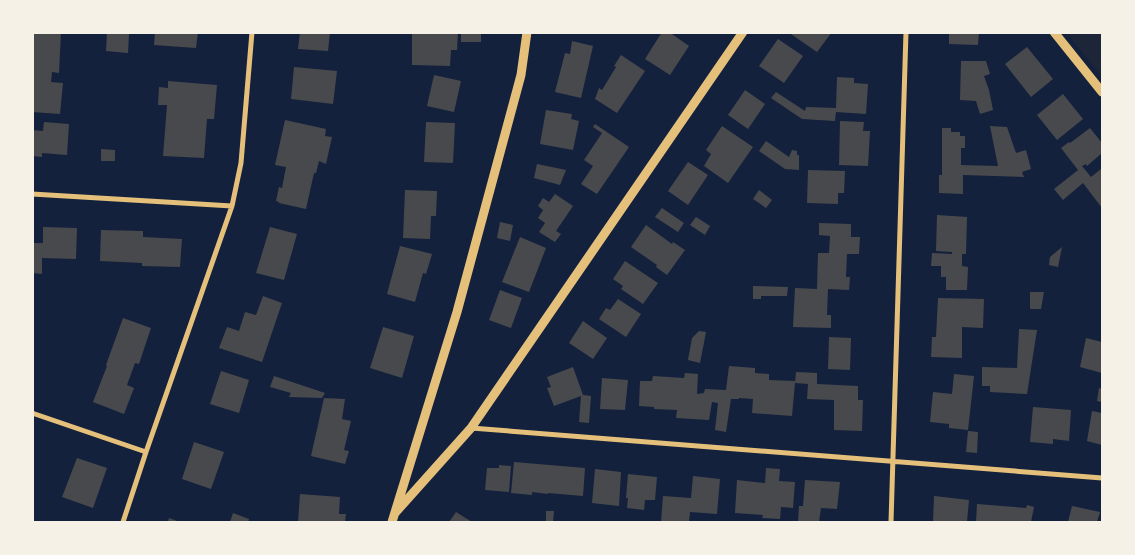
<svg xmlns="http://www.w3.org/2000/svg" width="1135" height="555" viewBox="0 0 1135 555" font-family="'Fira Sans',sans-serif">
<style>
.green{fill:#1d2539}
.building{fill:#48494c}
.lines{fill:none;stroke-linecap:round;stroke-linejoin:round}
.minor{stroke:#e5c07b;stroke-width:5}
.tertiary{stroke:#e5c07b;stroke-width:9}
</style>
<rect width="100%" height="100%" fill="#14213d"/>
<path class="green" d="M1067,33H1102V77Z"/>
<path class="building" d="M33,32H61L59,73L52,72L51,82L63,83L60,114L32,112Z
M107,32L129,34L128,53L106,51Z
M155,32H198L196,48L154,45Z
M300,32H330L328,51L298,49Z
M412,32H458L457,50H451L450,66L412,65Z
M461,32H481V42H461Z
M662,32H669L689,46L670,75L645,59Z
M788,32H832L817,52Z
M949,32H979L978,45L949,44Z
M778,39L803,56L784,83L759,66Z
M572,41L593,46L581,98L555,92L565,53L570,54Z
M1027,47L1053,79L1031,97L1005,64Z
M621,55L645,71L617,113L595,99L599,88L602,90L616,67L614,66Z
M961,61H986L990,74L984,76L989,90L993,110L980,114L976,101L960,100Z
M294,67L337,71L333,104L291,99Z
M434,75L461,81L454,112L427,106Z
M837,77L854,78V83L868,84L866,114L836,112L835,121L802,119L771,98L776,92L805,111L806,107L836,108Z
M168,81L217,85L214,119H207L204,158L163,156L167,105H158L159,87L168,88Z
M745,90L765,104L748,129L728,115Z
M1063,94L1083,119L1057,140L1037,115Z
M546,110L572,114L571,119L579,121L573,150L540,144Z
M285,120L326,129L325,136L332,137L326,164L319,161L316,173H314L306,209L279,203V202L276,201L279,187L282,188L286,167L275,165Z
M840,121L864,122L863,131H870L868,166L839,165Z
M44,122L69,124L67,155L42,153V157L32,156V130L43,131Z
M426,122L455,123L453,163L424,162Z
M595,124L629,147L597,194L581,184L593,166L584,160L602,133L593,127Z
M722,126L753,147L728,183L704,166L711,154L706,150Z
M990,126L1007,127L1016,153L1026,150L1031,169L1022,172L1024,177L963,175V194L939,193V175H942V128H951V132H960V136H965V148H961V165L998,166Z
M1090,128L1102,143V153L1087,166L1086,164L1082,166L1091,177L1101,169L1102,171V208L1083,183L1063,200L1054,189L1078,170L1061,148L1069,142L1070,143Z
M766,141L789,157L792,150L797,151V155H799V170L785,169L759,151Z
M101,149L115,150V161H101Z
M688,162L708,175L688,205L668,191Z
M537,164L566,170L560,185L534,178Z
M808,170L845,171L844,193H838V204L807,203Z
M405,190L437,191L436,216H431L430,239L403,238Z
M759,190L772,200L766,208L753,199Z
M555,194L573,206L556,231L561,234L555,242L539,232L545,223L538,218L543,210L538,206L543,198L549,202Z
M662,208L684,223L678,232L655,217Z
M937,215L967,217L966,254H962V266L968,267L967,290H946V277H941V266H931L932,253L952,254V252L936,251Z
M696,217L710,226L705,235L690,225Z
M500,222L513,225L510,241L497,238Z
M819,223L851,224V237H860L859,254H847L846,277H850L849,290L828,289L827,315H831V328L793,327L795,288L817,289L818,253H829L830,236L819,235Z
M646,225L672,244L673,242L685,250L667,275L656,267L657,265L631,247Z
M43,227L77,228L76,259L42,258V274L32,273V243H43Z
M270,227L297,234L284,280L256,273Z
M101,230L143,231V237L182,239L180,267L142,266V263L100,261Z
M520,237L546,248L529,292L502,282Z
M400,246L432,254L426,274L423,273L415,302L387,294Z
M1062,247L1058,267L1049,265L1050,257Z
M625,261L658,283L643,304L621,289L623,286L613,279Z
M753,286L788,287L787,296H761V299H753Z
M500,290L522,298L511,328L489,320Z
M1030,292H1044L1041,309H1030Z
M263,296L282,303L262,362L219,348L227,327L239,331L245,312L256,315Z
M938,298L984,299L983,328L962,327V358L931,357L932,337H936Z
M618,299L641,314L626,337L599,319L606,308L610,310Z
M123,318L151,328L139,364L135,363L127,385L134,388L124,414L93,402L107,366L106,365Z
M583,321L607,338L593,359L569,343Z
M383,327L414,336L402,378L370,368Z
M1019,329L1037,330L1027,394L990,392V386H982V367L1017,368Z
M699,331L706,332L700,363L688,360L692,338Z
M829,337L851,338L850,370L828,369Z
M1086,338L1102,342V373L1080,367Z
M729,366L755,368V373L769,374V380L795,381V383L796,372L817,373V384L858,386V400H863L862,431L834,430V400L807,399L808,384L795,383L792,416L752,413L753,399L739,398V399H731L726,432L715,430L718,403L712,402L709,420L676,418L677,410L654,409V407L639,406L640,381H652L653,376L684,378L685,373L698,374L697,394L704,393L705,389L726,390Z
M573,367L583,395L591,396L589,423L579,422L581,396L554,406L547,388L551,387L547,377Z
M221,371L249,380L239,413L210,404Z
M954,374L974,376L968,430L949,428V424L930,422L933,392L952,394Z
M274,376L325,393L322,398L289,397L291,393L270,387Z
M602,378L628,380L625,410L600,409Z
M1099,388L1102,389V402L1097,401Z
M324,398L345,399L342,419L351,421L344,450L349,451L345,464L311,456Z
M1033,407L1071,410L1069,441L1053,439V444L1030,442Z
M1092,411L1102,413V445L1087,441Z
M968,431L978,432L977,453L966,452Z
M194,442L224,452L211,489L182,479Z
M77,458L107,468L93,508L62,497Z
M514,462L585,468L583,496L548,493V494L532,492V495L511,493Z
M499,465L511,466L509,492L485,490L487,468H499Z
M766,468L780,469L779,481L795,482L793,508L781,507L780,519L762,518L763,515L735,513L737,480L765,483Z
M595,469L621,472L619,506L592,503Z
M628,474L657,477L655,500H645L644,510L627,508L628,498H626Z
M693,476L720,479L717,514L690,512L689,522H661L663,496L691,498Z
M805,480L840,482L837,509L821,508L819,522H798L799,506H803Z
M300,494L340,497L339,514H346L345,522H298Z
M934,496L969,500L967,522H933Z
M977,504L1026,508L1027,505L1034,507L1031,522H976Z
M1072,506L1100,512L1097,522H1068Z
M546,511H554L553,522H546Z
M456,512L472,522H449Z
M233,513L249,519L248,522H230Z
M169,518L180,522H168Z"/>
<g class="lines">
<path class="minor" d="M32,194L232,206
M32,413L146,452
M471,428L1102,478
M123,522L146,452L232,206L241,163L252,32
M891,522L906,32"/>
<path class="tertiary" d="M1054,32L1102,92
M395,513L471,428L743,32
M392,522L457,312L521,75L527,32"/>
</g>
<rect width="1135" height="555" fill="none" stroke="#f6f1e7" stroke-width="68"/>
</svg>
